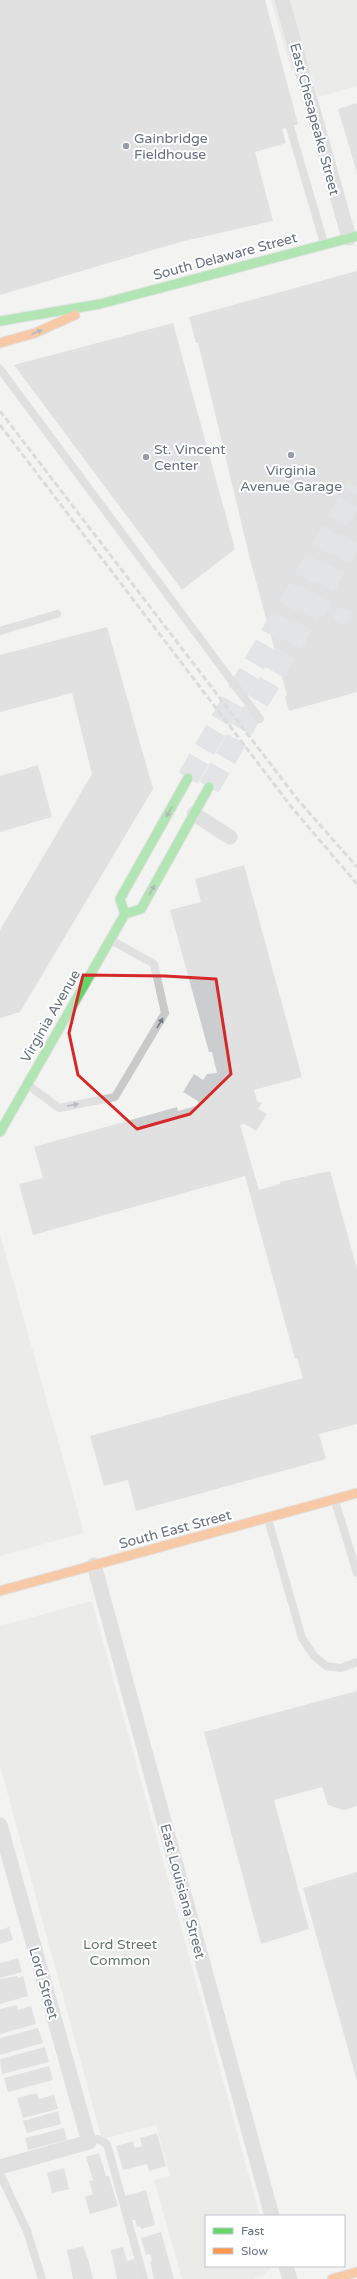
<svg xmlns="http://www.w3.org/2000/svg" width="357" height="2279" viewBox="0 0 357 2279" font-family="'Varela Round',sans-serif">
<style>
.green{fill:#e2e5e0}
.building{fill:#cccdce}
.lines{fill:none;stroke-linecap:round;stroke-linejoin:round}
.street-tunnel{stroke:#d0d2d5;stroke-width:15;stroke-dasharray:15 8;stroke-linecap:butt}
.secondary-tunnel{stroke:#d0d2d5;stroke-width:22;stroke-dasharray:22 11;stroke-linecap:butt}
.fast-casing{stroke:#cfcfd0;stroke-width:11}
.slow-casing{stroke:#cfcfd0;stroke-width:11}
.lane{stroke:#c9c9ca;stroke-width:8}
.street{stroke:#c9c9ca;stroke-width:15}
.fast{stroke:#63d668;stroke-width:9}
.slow{stroke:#ff974d;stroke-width:9}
.rail{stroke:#bfc0c1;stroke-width:3;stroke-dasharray:6 3;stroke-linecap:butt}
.oneway{fill:#67707e}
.oneway2{fill:#717986}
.marked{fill:none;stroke:#d62828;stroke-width:3;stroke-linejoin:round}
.poi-dot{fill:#989ea7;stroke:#fff;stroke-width:1.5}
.labels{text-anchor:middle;stroke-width:4;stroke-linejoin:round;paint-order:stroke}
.street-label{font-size:14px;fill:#67707e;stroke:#fff}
.poi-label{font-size:14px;fill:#67707e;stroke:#fff;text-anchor:start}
.park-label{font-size:14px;fill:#657665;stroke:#fff}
</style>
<rect width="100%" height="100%" fill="#f3f3f2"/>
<path class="green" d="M271,0H357V86L318,97L309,65L291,70Z
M0,1234L84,1533L0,1556Z
M92,1601L260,2216H206V2266H273L263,2276L253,2279H182L154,2180L170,2176L156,2125L102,2139L0,1766V1626Z"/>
<path class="building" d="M0,0H265L298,124L282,129L286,143L255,152L273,221L180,242L0,295Z
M357,103V173L338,109Z
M357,271V692L289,711L285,696L287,695L251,563L199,347L198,343H196L189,317Z
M173,323L235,549L182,590L14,365Z
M107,627L153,789L20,1012L0,1018V930L92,774L72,693L0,712V655Z
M38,765L52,817L0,832V776Z
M244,865L302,1077L254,1090L257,1101L262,1103L258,1109L267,1114L256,1131L245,1124L240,1125L259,1190L280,1184V1182L330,1171L357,1269V1424L319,1434L326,1459L136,1511L128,1480L104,1486L90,1436L303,1378L297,1358L295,1359L245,1176L33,1235L19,1184L43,1178L34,1147L177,1107L178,1111L199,1105L198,1101L183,1092L194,1074L203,1080L207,1074L217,1073L212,1052H209L170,910L201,902L195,879Z
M357,1691V1806L344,1810L328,1805L322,1787L274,1800L309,1929L261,1944L204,1732Z
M357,1872V2081L303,1888Z
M9,1927L13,1940L0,1944V1930Z
M18,1958L22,1972L0,1978V1963Z
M17,1976L18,1978L23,1976L28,1996L0,2004V1979Z
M17,2005L18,2010L31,2006L36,2024L0,2034V2009Z
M38,2028L43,2043L0,2055V2038Z
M45,2047L49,2062L2,2074L0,2059Z
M49,2066L53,2080L8,2092L4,2078Z
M37,2093L39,2099L54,2095L58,2109L23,2118L17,2098Z
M58,2111L61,2124L27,2133L23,2121Z
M64,2128L67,2140L28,2150L25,2138Z
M157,2133L166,2166L149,2171L147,2164L123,2170L116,2146L133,2141L135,2148L142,2146L140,2138Z
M99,2153L106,2176H109L118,2206L90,2214L85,2197L93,2194L89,2181L93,2180L86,2157Z
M64,2168L69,2189L52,2193L47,2173Z
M146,2190L155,2225L141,2229L140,2226L137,2227L135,2220H132L125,2196Z
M161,2232L174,2279H154L150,2262L152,2261L150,2254L146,2255L141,2238Z
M83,2246L89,2262L93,2279H73L67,2250Z
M123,2247L127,2261L134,2259L140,2279H117L111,2250Z"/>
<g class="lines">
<path class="street-tunnel" d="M295,591L333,613L357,622"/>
<path class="secondary-tunnel" d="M188,778L357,487
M209,787L357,530"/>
<defs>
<path id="fast" d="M0,321L100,304L357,236
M125,914L120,899L188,778
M0,1132L125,914L141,909L209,787"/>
<path id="slow" d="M0,343L35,333L75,315
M0,1591L357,1493
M332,2279L357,2272"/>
</defs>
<use href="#fast" class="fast-casing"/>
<use href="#slow" class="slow-casing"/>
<path class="lane" d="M290,127L324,243
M0,369L260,719
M0,631L57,614
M28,1085L59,1108L115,1097L165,1013L154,964L111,940
M335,1501L357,1573
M268,1519L302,1638L314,1656L326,1666L341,1668L357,1662
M89,2142L98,2139L107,2144L144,2279
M0,2174L27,2231L42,2279"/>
<path class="street" d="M282,0L349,238
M194,814L230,837
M94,1565L272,2216
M0,1825L89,2142L0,2167
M286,2266L290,2279"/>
<use href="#fast" class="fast"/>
<use href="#slow" class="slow"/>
<path class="rail" d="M0,411L298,800L357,867
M0,425L293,809L357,884"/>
</g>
<defs><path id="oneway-solid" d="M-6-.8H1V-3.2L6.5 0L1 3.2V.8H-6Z"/></defs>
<g class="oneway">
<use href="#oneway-solid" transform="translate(37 332) rotate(-22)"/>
<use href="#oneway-solid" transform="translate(169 812) rotate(119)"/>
<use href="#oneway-solid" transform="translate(152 890) rotate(-61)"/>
</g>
<g class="oneway2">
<use href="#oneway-solid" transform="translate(160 1023) rotate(-59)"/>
<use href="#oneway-solid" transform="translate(73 1105) rotate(-10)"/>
</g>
<path d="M0 0H357V2279H0ZM83,975L165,976L216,979L231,1074L190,1114L137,1129L78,1075L69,1033Z" fill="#f3f3f2" fill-opacity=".55" fill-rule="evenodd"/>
<path class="marked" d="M83,975L165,976L216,979L231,1074L190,1114L137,1129L78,1075L69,1033Z"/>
<g class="poi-dot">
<circle cx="126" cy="146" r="4"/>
<circle cx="291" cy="455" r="4"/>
<circle cx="146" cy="457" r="4"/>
</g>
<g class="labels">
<g class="street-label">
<text transform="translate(315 119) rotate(75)" y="5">East Chesapeake Street</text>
<text transform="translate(225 256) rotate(-15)" y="5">South Delaware Street</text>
<text transform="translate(50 1016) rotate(-60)" y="5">Virginia Avenue</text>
<text transform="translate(175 1529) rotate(-15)" y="5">South East Street</text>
<text transform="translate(183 1891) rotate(75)" y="5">East Louisiana Street</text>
<text transform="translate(44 1983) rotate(74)" y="5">Lord Street</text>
</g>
<g class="poi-label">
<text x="134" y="143">Gainbridge<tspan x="134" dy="16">Fieldhouse</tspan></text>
<text x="154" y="454">St. Vincent<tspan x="154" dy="16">Center</tspan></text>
<text x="291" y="475" text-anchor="middle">Virginia<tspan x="291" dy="16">Avenue Garage</tspan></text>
</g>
<g class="park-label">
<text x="120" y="1949">Lord Street<tspan x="120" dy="16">Common</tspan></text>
</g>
</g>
<rect x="205" y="2215" width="140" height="52" fill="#ffffff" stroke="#c2c6cb"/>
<rect x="213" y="2228" width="20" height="6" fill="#63d668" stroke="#c2c6cb"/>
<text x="241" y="2235" font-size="12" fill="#67707e">Fast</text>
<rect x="213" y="2248" width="20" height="6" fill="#ff974d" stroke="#c2c6cb"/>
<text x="241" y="2255" font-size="12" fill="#67707e">Slow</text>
</svg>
